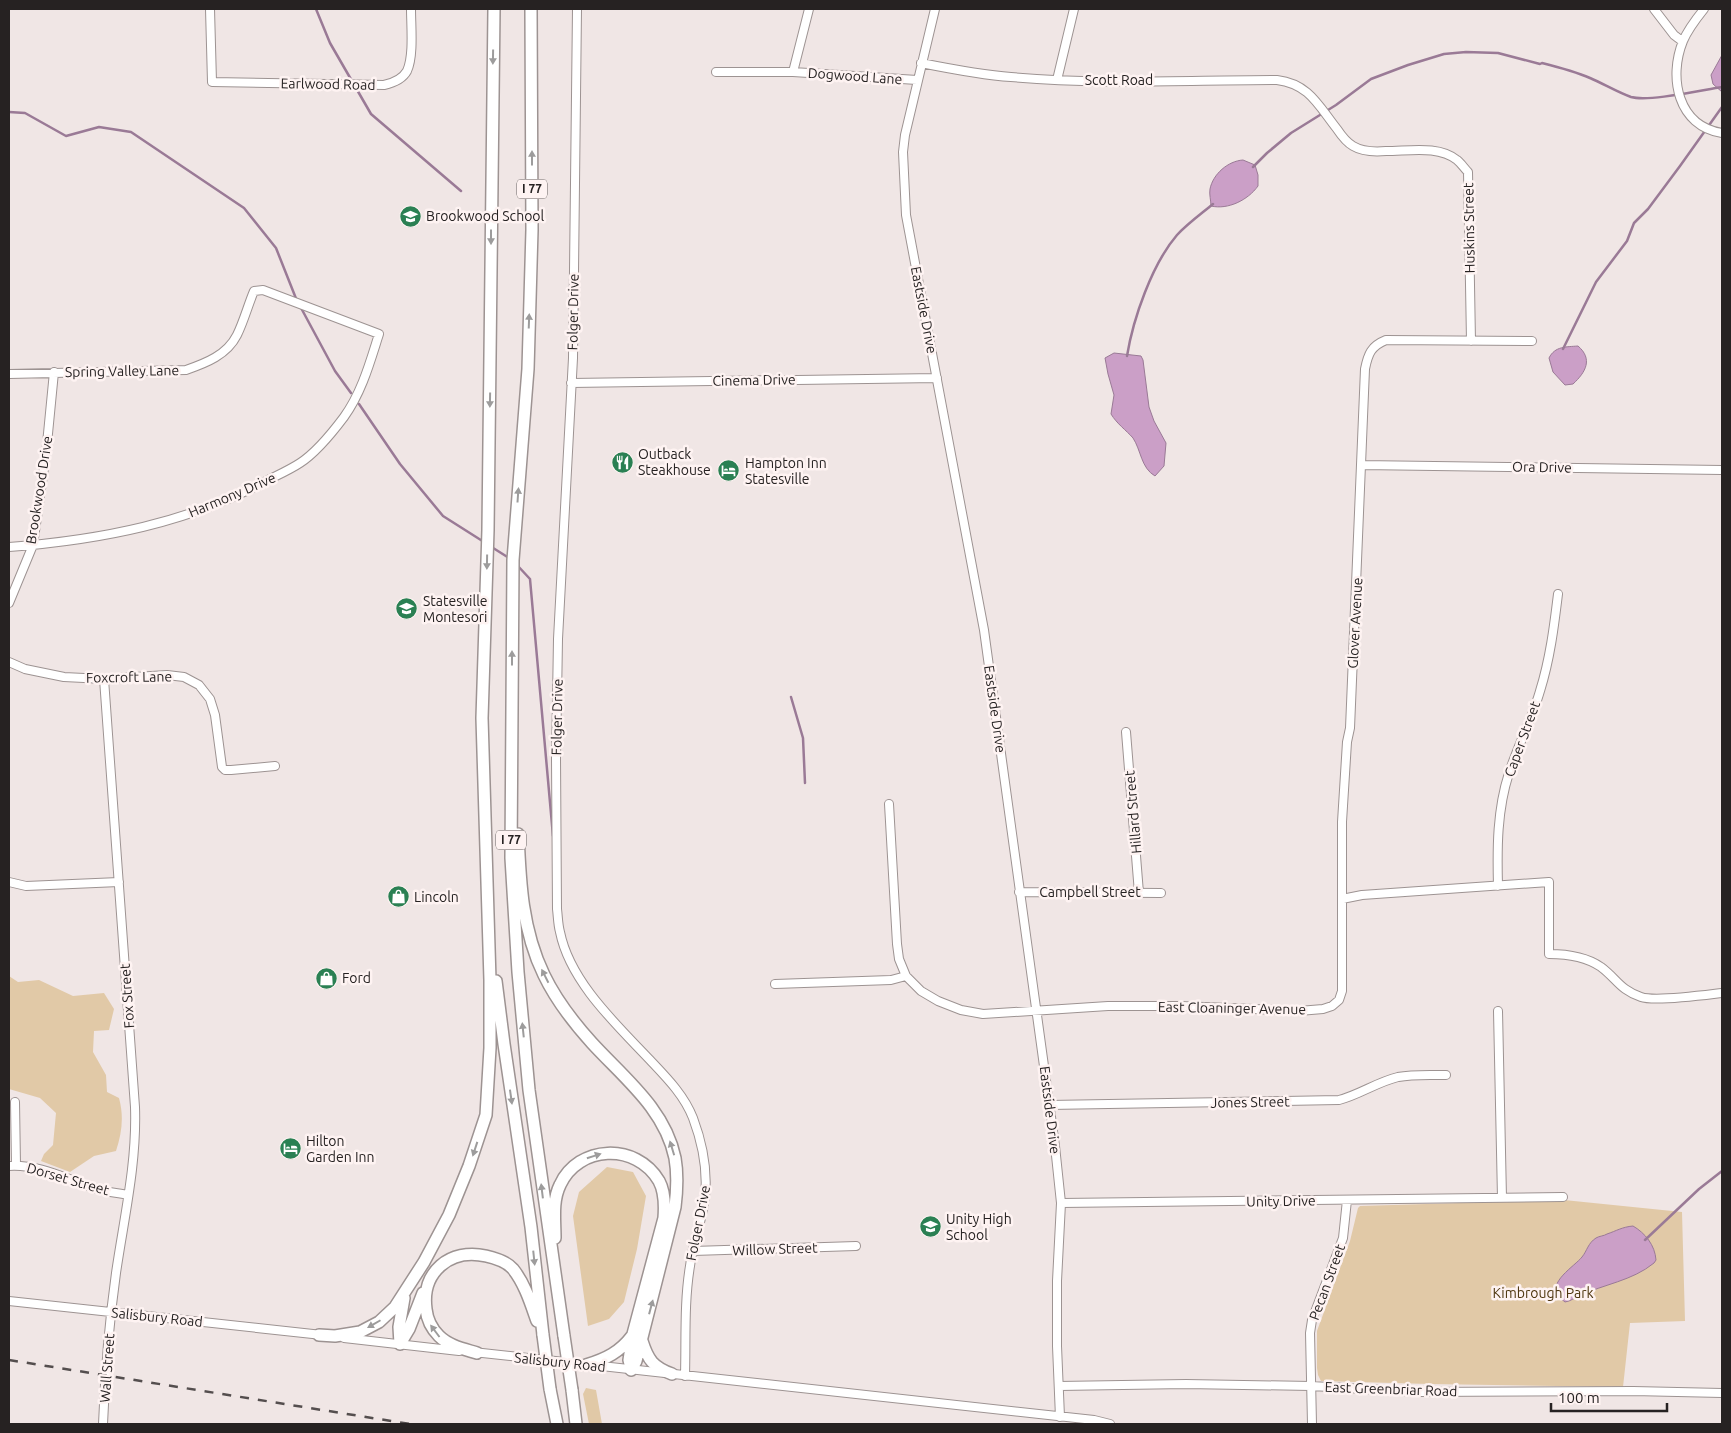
<svg xmlns="http://www.w3.org/2000/svg" width="1731" height="1433" viewBox="0 0 1731 1433" font-family="Ubuntu,sans-serif">
<style>
.green{fill:#e1c9a7}
.water{fill:#cb9fc7;stroke:#9a7a96}
.lines{fill:none;stroke-linecap:round;stroke-linejoin:round}
.stream{stroke:#9a7a96;stroke-width:2.5}
.minor-casing{stroke:#9d9392;stroke-width:10}
.highway-casing{stroke:#9d9392;stroke-width:14}
.minor{stroke:#fff;stroke-width:8}
.highway{stroke:#fff;stroke-width:11}
.rail{stroke:#544e4e;stroke-width:2.5;stroke-dasharray:9 9;stroke-linecap:butt}
.highway-bridge-casing{stroke:#9d9392;stroke-width:14;stroke-linecap:butt}
.highway-bridge{stroke:#fff;stroke-width:11}
.oneway{fill:#9d9c9c}
.labels{text-anchor:middle;stroke-width:5;stroke-linejoin:round;paint-order:stroke}
.shield{fill:#fef3f2;stroke:#676160;stroke-width:1}
.shield-label{font-size:12px;font-weight:bold;fill:#262222}
.street-label{font-size:14px;fill:#262222;stroke:#fef3f2}
.poi-label{font-size:14px;fill:#262222;stroke:#fef3f2;text-anchor:start}
.park-label{font-size:14px;fill:#4e360e;stroke:#fef3f2}
</style>
<rect width="100%" height="100%" fill="#f0e6e5"/>
<path class="green" d="M9,976L18,982L39,980L73,996L104,993L114,1009L109,1030L94,1031L93,1052L106,1075L107,1092L119,1098C124,1116 122,1133 116,1151L94,1156L70,1172L41,1161L44,1154L53,1145L56,1113L40,1098L9,1089Z
M607,1167L633,1172L646,1196L637,1249L624,1302L609,1319L588,1326L573,1216L579,1192Z
M1564,1200L1682,1212L1685,1321L1630,1323L1623,1387L1429,1384L1321,1381L1318,1375L1317,1368V1331L1350,1241L1358,1208L1360,1206Z
M586,1388L596,1390L602,1424H589L583,1394Z"/>
<path class="water" d="M1722,55V92L1713,84L1711,75Z
M1243,160L1255,165L1258,175V186C1248,200 1228,210 1211,206C1211,201 1209,194 1210,189C1213,174 1228,161 1243,160Z
M1578,346C1593,359 1586,372 1573,384L1565,385L1553,372L1549,358C1555,346 1566,347 1578,346Z
M1114,353L1141,356L1143,360L1149,407L1154,421L1166,443L1164,466L1155,476C1141,468 1141,450 1133,438C1126,430 1117,424 1111,414L1114,395L1108,374L1105,358Z
M1633,1226C1645,1233 1655,1245 1656,1260L1654,1263C1632,1281 1604,1284 1579,1296C1574,1298 1571,1301 1565,1302C1563,1300 1560,1299 1559,1297C1546,1283 1575,1266 1582,1257C1587,1251 1588,1243 1596,1238C1599,1236 1604,1236 1607,1234C1616,1231 1622,1227 1633,1226Z"/>
<g class="lines">
<path class="stream" d="M316,9L330,43L371,114L461,191
M9,112L25,113L66,136L99,127L131,132L244,208L276,248L297,301
M1253,167L1267,153L1291,133L1336,105L1371,79L1408,65L1444,54L1466,52L1498,53L1540,64L1542,63C1558,67 1574,71 1590,78C1604,84 1617,92 1631,97C1649,102 1702,90 1722,87
M300,306L335,371L351,393
M1563,349L1596,282L1627,241L1634,223L1648,209L1680,166L1722,107
M1127,356C1133,319 1152,264 1177,235C1187,224 1201,214 1213,204
M359,404L400,464L443,516L484,542
M490,546L509,558
M517,565L530,579L553,836
M791,697L803,738L805,783
M1645,1240L1699,1189L1722,1171"/>
<defs>
<path id="minor" d="M210,9L212,82L384,85C393,83 402,80 407,71C414,56 411,26 411,9
M577,9L573,358L558,639L556,758L557,909C558,917 558,925 560,932C570,982 617,1025 650,1060C667,1078 684,1095 693,1118C705,1150 710,1181 702,1214C698,1231 692,1249 690,1266C684,1302 686,1339 685,1376
M935,9L905,135L903,152L906,215L984,630L1055,1146L1061,1203L1057,1281V1346L1060,1417
M1654,9L1674,35L1682,41
M1704,9C1696,19 1688,29 1683,41C1668,78 1678,126 1722,133
M921,63C951,69 981,75 1011,77C1099,85 1189,80 1277,80C1309,84 1318,105 1337,129C1341,135 1346,142 1353,146C1363,152 1375,152 1386,151C1409,151 1439,145 1457,160C1461,163 1464,168 1468,172L1471,341
M716,72H793L917,80
M793,72L809,9
M1057,80L1074,9
M9,374L186,370C206,363 227,355 237,335C244,321 248,305 254,291L263,290L379,334C370,362 362,392 344,417C332,433 317,452 300,463C291,469 280,474 270,479C189,523 100,540 9,547
M571,383L937,378
M1361,465L1722,470
M9,603L33,545L46,454L54,372
M9,662L25,669L64,677L104,679L167,675L184,677L199,685L210,699L215,715L222,767L225,770H231L275,766
M1126,732L1139,893
M889,804L897,944L899,959L906,976
M9,882L26,886L119,882
M1498,886C1497,848 1497,810 1509,773C1518,745 1532,719 1540,691C1550,659 1554,627 1558,594
M1019,892L1161,893
M1342,899L1362,895L1549,882V954C1567,954 1585,956 1601,967C1617,979 1620,990 1641,997C1655,1002 1705,995 1722,993
M775,984L891,980L906,976L921,991L938,1001L961,1010L983,1014L1108,1006H1180L1299,1011L1323,1009L1332,1006L1339,1000L1342,991V822L1347,742L1350,728L1365,369C1368,354 1371,346 1386,340L1532,341
M1498,1011L1502,1198
M15,1102L16,1165
M1049,1105L1339,1100C1359,1095 1377,1082 1398,1077C1413,1074 1430,1075 1446,1075
M9,1166C40,1164 68,1180 97,1189C107,1192 118,1193 128,1195
M1061,1203L1563,1197
M693,1251L856,1246
M9,1301L322,1335
M344,1338L459,1351
M473,1352L1094,1420L1110,1424
M1059,1386L1186,1384L1311,1386L1418,1392L1633,1391L1722,1393
M103,1424C105,1374 109,1323 116,1273C124,1218 137,1163 135,1107L104,679
M1312,1424L1310,1333L1312,1320L1343,1238L1347,1200"/>
<path id="highway" d="M531,9L532,230L528,369L513,560L511,858L518,972L529,1090L564,1336
M518,834C520,882 522,930 544,975C556,1000 573,1022 592,1043C624,1078 665,1109 675,1158C678,1175 677,1191 675,1207L636,1361L631,1370
M496,981L504,1044L531,1227L543,1335
M555,1238C555,1221 552,1201 560,1185C578,1145 636,1142 659,1181C665,1192 665,1205 664,1218L633,1334L629,1360L631,1368
M319,1335L335,1336L360,1332L379,1322L395,1307L424,1262L449,1215L469,1166L486,1115L490,1048V980L482,718L488,530L494,9
M642,1341C648,1360 653,1367 672,1374
M400,1344L409,1329L423,1293
M400,1344L399,1327L404,1298
M477,1353C464,1349 449,1346 439,1336C431,1328 427,1319 426,1309C421,1272 450,1248 486,1256C495,1258 507,1262 513,1269C525,1284 531,1304 537,1321
M586,1365C606,1359 620,1352 632,1336
M550,1389L557,1424
M572,1390L576,1424"/>
</defs>
<use href="#minor" class="minor-casing"/>
<use href="#highway" class="highway-casing"/>
<use href="#minor" class="minor"/>
<use href="#highway" class="highway"/>
<path class="rail" d="M9,1360L410,1424"/>
<defs>
<path id="highway-bridge" d="M543,1335L550,1389
M564,1336L572,1390"/>
</defs>
<use href="#highway-bridge" class="highway-bridge-casing"/>
<use href="#highway-bridge" class="highway-bridge"/>
</g>
<defs><path id="oneway-solid" d="M-6-.8H1V-3.2L6.5 0L1 3.2V.8H-6Z" transform="scale(1.25)"/></defs>
<g class="oneway">
<use href="#oneway-solid" transform="translate(493 57) rotate(91)"/>
<use href="#oneway-solid" transform="translate(532 158) rotate(-90)"/>
<use href="#oneway-solid" transform="translate(491 237) rotate(90)"/>
<use href="#oneway-solid" transform="translate(529 321) rotate(-88)"/>
<use href="#oneway-solid" transform="translate(490 400) rotate(91)"/>
<use href="#oneway-solid" transform="translate(518 495) rotate(-86)"/>
<use href="#oneway-solid" transform="translate(487 562) rotate(91)"/>
<use href="#oneway-solid" transform="translate(512 658) rotate(-90)"/>
<use href="#oneway-solid" transform="translate(545 976) rotate(-117)"/>
<use href="#oneway-solid" transform="translate(523 1030) rotate(-96)"/>
<use href="#oneway-solid" transform="translate(511 1097) rotate(82)"/>
<use href="#oneway-solid" transform="translate(672 1148) rotate(-107)"/>
<use href="#oneway-solid" transform="translate(475 1149) rotate(108)"/>
<use href="#oneway-solid" transform="translate(594 1156) rotate(-18)"/>
<use href="#oneway-solid" transform="translate(542 1191) rotate(-97)"/>
<use href="#oneway-solid" transform="translate(534 1258) rotate(84)"/>
<use href="#oneway-solid" transform="translate(651 1307) rotate(-75)"/>
<use href="#oneway-solid" transform="translate(374 1324) rotate(150)"/>
<use href="#oneway-solid" transform="translate(435 1331) rotate(-127)"/>
</g>
<defs>
<symbol id="school-disc" viewBox="-11 -11 22 22"><circle r="9.5" fill="#2a8053" stroke="#fef3f2"/><path d="M0-5L7-2L0 1L-7-2ZM-4 1L0 2.5L4 1V4Q0 6-4 4Z" fill="#fff"/></symbol>
<symbol id="restaurant-disc" viewBox="-11 -11 22 22"><circle r="9.5" fill="#2a8053" stroke="#fef3f2"/><path d="M-5-6h1v4h1v-4h1v4h1v-4h1v5L-1.5 .5V6h-2V.5L-5-1ZM5-6V6H3V1.5H1.5Q1.5-4 5-6Z" fill="#fff"/></symbol>
<symbol id="hotel-disc" viewBox="-11 -11 22 22"><circle r="9.5" fill="#2a8053" stroke="#fef3f2"/><path d="M-6-4.5h1.5V1H6V5H4.5V3h-9V5H-6ZM-4 0a1.8 1.8 0 1 1 3.6 0ZM.5 0V-2.5h3Q6-2.5 6 0Z" fill="#fff"/></symbol>
<symbol id="shop-disc" viewBox="-11 -11 22 22"><circle r="9.5" fill="#2a8053" stroke="#fef3f2"/><path d="M-5-2.5h2.3a2.7 3.5 0 0 1 5.4 0H5L5.5 6h-11ZM-1.5-2.5h3a1.5 2.3 0 0 0-3 0Z" fill="#fff"/></symbol>
</defs>
<g fill-rule="evenodd">
<use href="#school-disc" x="398" y="204" width="25" height="25"/>
<use href="#restaurant-disc" x="610" y="450" width="25" height="25"/>
<use href="#hotel-disc" x="716" y="458" width="25" height="25"/>
<use href="#school-disc" x="394" y="596" width="25" height="25"/>
<use href="#shop-disc" x="386" y="884" width="25" height="25"/>
<use href="#shop-disc" x="314" y="966" width="25" height="25"/>
<use href="#hotel-disc" x="278" y="1136" width="25" height="25"/>
<use href="#school-disc" x="918" y="1214" width="25" height="25"/>
</g>
<g class="labels">
<g class="shield">
<rect x="517" y="179.5" width="30" height="19" rx="4"/>
<rect x="496" y="830.5" width="30" height="19" rx="4"/>
</g>
<g class="shield-label">
<text x="532" y="193">I 77</text>
<text x="511" y="844">I 77</text>
</g>
<g class="street-label">
<text transform="translate(855 76) rotate(4)" y="5">Dogwood Lane</text>
<text x="1119" y="85">Scott Road</text>
<text transform="translate(328 84) rotate(1)" y="5">Earlwood Road</text>
<text transform="translate(1469 228) rotate(-91)" y="5">Huskins Street</text>
<text transform="translate(924 310) rotate(79)" y="5">Eastside Drive</text>
<text transform="translate(573 312) rotate(-89)" y="5">Folger Drive</text>
<text transform="translate(122 371) rotate(-1)" y="5">Spring Valley Lane</text>
<text transform="translate(754 380) rotate(-1)" y="5">Cinema Drive</text>
<text transform="translate(1542 467) rotate(1)" y="5">Ora Drive</text>
<text transform="translate(39 490) rotate(-81)" y="5">Brookwood Drive</text>
<text transform="translate(232 495) rotate(-23)" y="5">Harmony Drive</text>
<text transform="translate(1355 623) rotate(-87)" y="5">Glover Avenue</text>
<text transform="translate(129 677) rotate(-1)" y="5">Foxcroft Lane</text>
<text transform="translate(995 709) rotate(82)" y="5">Eastside Drive</text>
<text transform="translate(557 717) rotate(-89)" y="5">Folger Drive</text>
<text transform="translate(1522 739) rotate(-70)" y="5">Caper Street</text>
<text transform="translate(1133 812) rotate(-95)" y="5">Hillard Street</text>
<text x="1090" y="897">Campbell Street</text>
<text transform="translate(127 996) rotate(-94)" y="5">Fox Street</text>
<text transform="translate(1232 1008) rotate(1)" y="5">East Cloaninger Avenue</text>
<text transform="translate(1250 1102) rotate(-1)" y="5">Jones Street</text>
<text transform="translate(1050 1110) rotate(83)" y="5">Eastside Drive</text>
<text transform="translate(68 1179) rotate(16)" y="5">Dorset Street</text>
<text transform="translate(1281 1201) rotate(-1)" y="5">Unity Drive</text>
<text transform="translate(698 1223) rotate(-79)" y="5">Folger Drive</text>
<text transform="translate(775 1249) rotate(-2)" y="5">Willow Street</text>
<text transform="translate(1327 1282) rotate(-70)" y="5">Pecan Street</text>
<text transform="translate(157 1317) rotate(6)" y="5">Salisbury Road</text>
<text transform="translate(560 1362) rotate(6)" y="5">Salisbury Road</text>
<text transform="translate(107 1368) rotate(-86)" y="5">Wall Street</text>
<text transform="translate(1391 1389) rotate(2)" y="5">East Greenbriar Road</text>
</g>
<g class="poi-label">
<text x="426" y="221">Brookwood School</text>
<text x="638" y="459">Outback<tspan x="638" dy="16">Steakhouse</tspan></text>
<text x="745" y="468">Hampton Inn<tspan x="745" dy="16">Statesville</tspan></text>
<text x="423" y="606">Statesville<tspan x="423" dy="16">Montesori</tspan></text>
<text x="414" y="902">Lincoln</text>
<text x="342" y="983">Ford</text>
<text x="306" y="1146">Hilton<tspan x="306" dy="16">Garden Inn</tspan></text>
<text x="946" y="1224">Unity High<tspan x="946" dy="16">School</tspan></text>
</g>
<g class="park-label">
<text x="1543" y="1298">Kimbrough Park</text>
</g>
</g>
<rect width="1731" height="1433" fill="none" stroke="#262222" stroke-width="20"/>
<path d="M1551 1403v8h116v-8" fill="none" stroke="#262222" stroke-width="2.5"/>
<text x="1558" y="1403" font-size="15" fill="#262222" stroke="#fef3f2" stroke-width="4" paint-order="stroke">100 m</text>
</svg>
